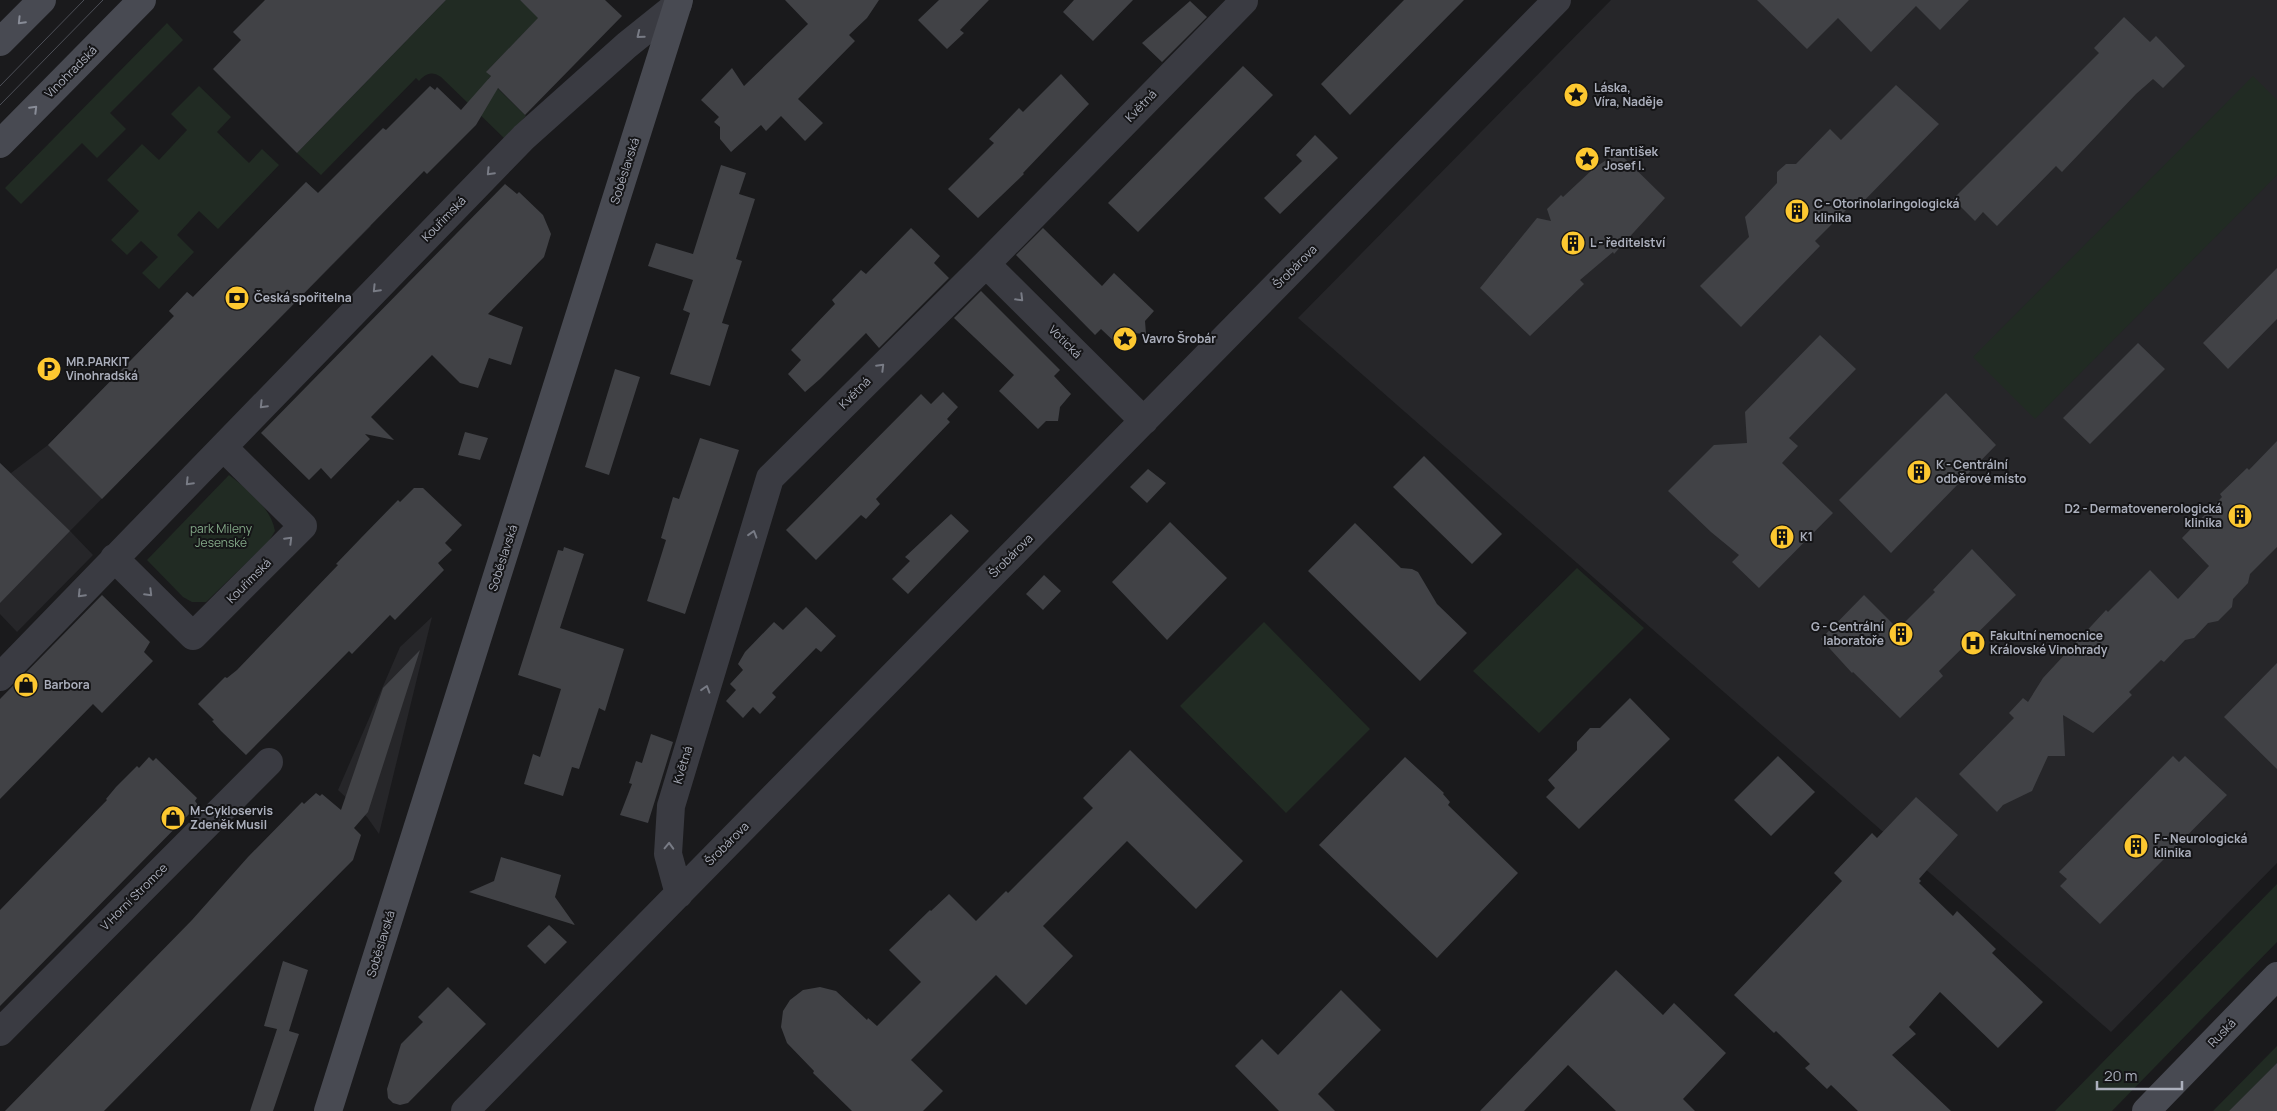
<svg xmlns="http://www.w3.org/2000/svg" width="2277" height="1111" viewBox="0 0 2277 1111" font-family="Manrope,sans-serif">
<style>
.built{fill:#262629}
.green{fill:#212b23}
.building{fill:#414246}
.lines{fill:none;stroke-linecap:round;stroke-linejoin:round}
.street{stroke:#3a3b42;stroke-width:28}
.secondary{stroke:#484a52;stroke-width:28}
.tram{stroke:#4d4f57;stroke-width:1}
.oneway{stroke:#888c97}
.oneway2{stroke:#787b85}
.labels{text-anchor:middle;stroke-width:4;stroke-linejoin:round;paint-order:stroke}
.street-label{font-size:12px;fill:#abafbc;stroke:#151517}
.poi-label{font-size:12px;font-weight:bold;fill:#abafbc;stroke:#151517;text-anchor:start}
.park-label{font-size:12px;fill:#82a887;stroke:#151517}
</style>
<rect width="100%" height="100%" fill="#1a1a1c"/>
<path class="built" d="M1611,0H2277V863L2111,1032L1298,318Z
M306,182L318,193L329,183L371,226L70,531L93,555L17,632L0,614V463L11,473L48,445L174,316L169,311L187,292L193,297Z
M432,617L379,834L367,817L338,790L400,647Z"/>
<path class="green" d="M446,0H520L544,20L532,25L487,71L491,76L488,79L526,116L504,138L441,77C432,71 426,73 419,81L416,78L321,175L297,153Z
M167,23L183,40L110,113L126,129L97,158L82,143L21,204L5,188Z
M2253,76L2277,100V175L2035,419L1973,357Z
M199,86L231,117L217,132L249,163L262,149L279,165L218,229L199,211L177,235L194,252L159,289L142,273L158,257L141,241L127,255L111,240L139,211L107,180L142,144L159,160L187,130L171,114Z
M229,475C248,489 271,508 275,531L269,541L206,602H192L183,597L147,560Z
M1577,568L1644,628L1539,733L1473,671Z
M1264,622L1370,729L1286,813L1180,706Z
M2277,884V942L2112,1111H2055Z
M2277,1046V1063L2229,1111H2213Z"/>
<path class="building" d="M265,0H446L297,153L213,69L241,40L233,32Z
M520,0H605L622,16L525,115L498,88L476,125L427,174L424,171L102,499L48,445L174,316L169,311L187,292L193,297L306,182L318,193L383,128L386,130L430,86L435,90L437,87L461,110L491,76L486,72L538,18Z
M785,0H879L867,18L849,35L855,41L798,99L823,123L805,141L781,116L766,131L761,125L731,152L720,139V127L714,122L719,117L701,100L732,68L744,86L808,24Z
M939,0H989L960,30L964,33L947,49L918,20Z
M1074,0H1133L1093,41L1063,12Z
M1404,0H1464L1350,115L1321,84Z
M1757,0H1969L1940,30L1916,6L1871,52L1838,18L1807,49Z
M1190,1L1207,17L1162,62L1142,43Z
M2124,17L2150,42L2156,36L2185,66L2163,88L2153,79L2136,94L2062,172L2056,166L1997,226L1983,212L1975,221L1953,199L2099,53L2094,48Z
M1243,66L1273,95L1138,232L1108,203Z
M1061,74L1089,104L1023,173L1024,174L978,218L948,189L994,143L989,139L1019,108L1023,112Z
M1896,85L1939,124L1859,206L1854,202L1815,241L1820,246L1741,327L1700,286L1749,237L1745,217L1777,183V172L1786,164H1796L1830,129L1841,140Z
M1315,135L1338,158L1280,214L1264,198L1302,161L1296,155Z
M1618,152L1665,198L1614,254L1613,252L1580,280L1584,284L1530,336L1480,288L1537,218L1551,221L1547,209L1561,195L1563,197L1593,169Z
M721,165L746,173L739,194L755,199L736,259L742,261L722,323L729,325L710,386L670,374L690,313L683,310L693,280L648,266L656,243L693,254Z
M505,184L517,194L519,192L543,215L551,234L544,257L488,314L523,327L511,365L489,358L478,388L460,383L432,355L371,417L394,440L365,434L370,439L331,479L321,468L309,480L261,433Z
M911,228L940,256L934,263L949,278L879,348L866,333L820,379L805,392L788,374L801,360L791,350L835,304L832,300L861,270L866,274Z
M1043,228L1102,286L1114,273L1154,311L1145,321L1146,334L1131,333L1119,346L1101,329L1095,335L1016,255Z
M2277,268V319L2228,369L2203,343Z
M981,291L1060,370L1054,376L1071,394L1060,407L1058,421H1046L1038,429L999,391L1014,375L954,318Z
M1820,335L1856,369L1789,438L1798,446L1782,463L1833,513L1759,588L1732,562L1739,555L1711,532L1668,491L1714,445L1747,443L1745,412Z
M2138,343L2165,369L2090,444L2063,418Z
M615,369L640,377L609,475L585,467Z
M943,392L958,407L947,419L950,422L876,499L880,504L866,519L861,515L816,560L786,530L921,394L931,404Z
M1946,393L1996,445L1891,553L1839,500Z
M465,432L488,438L480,460L458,455Z
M700,438L739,450L685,614L647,601L666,540L661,538L673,497L679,499Z
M2277,441V547L2250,574L2248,583L2233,599L2232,607L2218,621L2208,623L2194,638L2185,640L2164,662L2161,660L2129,692L2132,695L2093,733L2063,715L2065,756H2048L2032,791L2003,805L1997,812L1959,774L2014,718L2009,713L2023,698L2028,702L2043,678L2106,610L2108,612L2150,570L2178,599L2209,566L2182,538L2222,497L2220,494L2247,468L2249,470Z
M1424,456L1502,534L1472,564L1393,487Z
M0,463L70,531L0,603Z
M1148,469L1166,483L1147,503L1130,487Z
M414,488H423L462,525L445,543L452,550L438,563L444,570L395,620L390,615L352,654L349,651L246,755L221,731L212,721L214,720L198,704L225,677L227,678L237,670L287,618L338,565L336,564L361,538L398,500L400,502Z
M951,514L969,531L908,594L892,579L910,561L905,557Z
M1170,522L1227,578L1167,640L1112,582Z
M1355,523L1401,568L1412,569L1418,572L1437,604L1467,633L1420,681L1308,571Z
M564,547L584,554L560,628L624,649L605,711L599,708L579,769L572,767L563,796L524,784L533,754L540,757L561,689L518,675L558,550L563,551Z
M1972,549L2016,595L1939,671L1943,676L1900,718L1853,672L1852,673L1821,639L1864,595L1898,629L1935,592L1933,590Z
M1044,575L1061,591L1043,610L1026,594Z
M102,595L150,642L144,652L153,661L102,713L93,704L0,799V699Z
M806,607L836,636L821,652L816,648L772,693L776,697L760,714L753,707L743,718L726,701L736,690L730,684L743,670L738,664L745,652L774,622L783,630Z
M420,650L368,812L354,828L361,835L353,860L104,1111H5L192,920L248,857L302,802L304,804L316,793L320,796L322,794L341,810L383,688Z
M2277,663V769L2224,717Z
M1630,698L1670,739L1579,829L1546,797L1555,788L1548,780L1577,750V742L1590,728H1600Z
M651,734L673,742L648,823L620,815L632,784L629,783L636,761L642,763Z
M1130,750L1243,861L1196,909L1127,841L1043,926L1073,956L1026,1005L996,975L911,1060L943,1091L923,1111H852L813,1073L814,1071L787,1043L781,1027L783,1011L790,1000L803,990L820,987L836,991L867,1020L868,1018L877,1026L921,982L889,950L930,910L931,911L949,894L976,921L1006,891L1008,893L1093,808L1083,798Z
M1778,756L1815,792L1771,836L1734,800Z
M2173,756L2179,762L2185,756L2227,795L2100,924L2060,886L2067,879L2059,872Z
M149,757L153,761L156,758L197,798L195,801L198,805L0,1006V910L107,800L106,799L116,787L137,766L139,768Z
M1405,757L1444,793L1443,794L1450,802L1448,805L1518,873L1437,958L1319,845Z
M1916,797L1958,835L1919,879L1921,881L1919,883L1953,916L1957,911L1996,949L1992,953L2043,1002L1998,1048L1940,992L1909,1027L1916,1034L1892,1055L1951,1111H1858L1831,1085L1827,1089L1805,1068L1810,1064L1776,1031L1774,1033L1734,995L1842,881L1834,873L1872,833L1877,838Z
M501,857L561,875L555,897L575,925L469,892L494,881Z
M549,925L567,942L545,964L527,946Z
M283,961L308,970L289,1031L299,1034L273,1111H250L277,1029L264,1026Z
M1616,970L1663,1015L1674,1003L1726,1053L1683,1099L1695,1111H1616L1568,1065L1524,1111H1480Z
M448,987L486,1024L408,1103L400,1105L393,1103L388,1098L387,1089L401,1044L423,1022L418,1017Z
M1341,990L1381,1030L1318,1094L1335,1111H1279L1235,1066L1262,1039L1278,1055Z
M2277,1063V1111H2229Z"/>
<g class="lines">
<path class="street" d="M986,264L1144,421
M114,558L193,636L303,526L223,447
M0,677L524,137L627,45L678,4
M679,894L668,854L671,806L770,478L986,264L1244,1
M0,1032L269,762
M465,1111L1557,0"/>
<path class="secondary" d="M0,42L42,0
M0,144L142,0
M328,1111L679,0
M2146,1111L2277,976"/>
<path class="tram" d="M0,86L84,0
M0,105L103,0"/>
</g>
<defs><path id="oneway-chevron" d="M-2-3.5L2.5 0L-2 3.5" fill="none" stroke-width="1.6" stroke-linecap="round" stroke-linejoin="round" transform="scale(1.25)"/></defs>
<g class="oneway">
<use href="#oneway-chevron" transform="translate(21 21) rotate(134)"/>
<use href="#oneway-chevron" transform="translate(34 109) rotate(-45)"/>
</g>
<g class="oneway2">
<use href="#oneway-chevron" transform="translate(640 35) rotate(141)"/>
<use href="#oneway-chevron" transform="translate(490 172) rotate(134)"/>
<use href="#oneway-chevron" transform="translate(376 289) rotate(134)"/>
<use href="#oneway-chevron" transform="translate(1020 298) rotate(45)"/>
<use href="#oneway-chevron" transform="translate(881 367) rotate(-45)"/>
<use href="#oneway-chevron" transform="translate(263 405) rotate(134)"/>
<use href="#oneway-chevron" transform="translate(189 482) rotate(134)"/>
<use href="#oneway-chevron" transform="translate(753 534) rotate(-73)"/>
<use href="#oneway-chevron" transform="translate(289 540) rotate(-45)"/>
<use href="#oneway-chevron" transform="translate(149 593) rotate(45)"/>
<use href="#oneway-chevron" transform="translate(81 594) rotate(134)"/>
<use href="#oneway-chevron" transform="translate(706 689) rotate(-73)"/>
<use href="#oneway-chevron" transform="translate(669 846) rotate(-88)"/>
</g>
<defs>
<symbol id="sight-disc" viewBox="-11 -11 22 22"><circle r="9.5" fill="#fdc830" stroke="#151517"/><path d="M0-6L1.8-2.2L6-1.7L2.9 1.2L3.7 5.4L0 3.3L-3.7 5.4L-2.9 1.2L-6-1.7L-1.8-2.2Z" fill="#111"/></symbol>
<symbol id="building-disc" viewBox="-11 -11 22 22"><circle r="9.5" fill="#fdc830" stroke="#151517"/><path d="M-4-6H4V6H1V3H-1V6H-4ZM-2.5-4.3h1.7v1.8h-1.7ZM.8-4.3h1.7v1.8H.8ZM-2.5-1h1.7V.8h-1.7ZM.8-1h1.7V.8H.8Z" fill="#111"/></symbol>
<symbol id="bank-disc" viewBox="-11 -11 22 22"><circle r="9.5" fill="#fdc830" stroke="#151517"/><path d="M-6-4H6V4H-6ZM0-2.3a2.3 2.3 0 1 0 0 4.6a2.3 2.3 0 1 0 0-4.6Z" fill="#111"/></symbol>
<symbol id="parking-disc" viewBox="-11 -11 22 22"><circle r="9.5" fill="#fdc830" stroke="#151517"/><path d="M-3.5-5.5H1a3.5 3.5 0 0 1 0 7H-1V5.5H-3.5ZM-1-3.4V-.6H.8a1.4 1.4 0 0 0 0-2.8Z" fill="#111"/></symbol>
<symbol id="hospital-disc" viewBox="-11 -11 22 22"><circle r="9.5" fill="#fdc830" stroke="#151517"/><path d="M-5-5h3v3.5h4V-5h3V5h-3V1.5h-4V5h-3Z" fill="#111"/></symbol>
<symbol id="shop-disc" viewBox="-11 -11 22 22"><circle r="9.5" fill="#fdc830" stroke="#151517"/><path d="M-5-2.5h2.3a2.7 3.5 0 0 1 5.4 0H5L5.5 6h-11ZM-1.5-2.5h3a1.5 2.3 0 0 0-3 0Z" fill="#111"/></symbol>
</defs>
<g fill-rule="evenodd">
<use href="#sight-disc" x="1562" y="81" width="28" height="28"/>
<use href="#sight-disc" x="1573" y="145" width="28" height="28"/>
<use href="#building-disc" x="1783" y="197" width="28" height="28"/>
<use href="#building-disc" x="1559" y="229" width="28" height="28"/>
<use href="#bank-disc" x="223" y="284" width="28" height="28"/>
<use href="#sight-disc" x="1111" y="325" width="28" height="28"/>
<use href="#parking-disc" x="35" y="355" width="28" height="28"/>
<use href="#building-disc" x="1905" y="458" width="28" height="28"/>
<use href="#building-disc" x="2226" y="502" width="28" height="28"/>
<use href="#building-disc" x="1768" y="523" width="28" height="28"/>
<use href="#building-disc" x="1887" y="620" width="28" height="28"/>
<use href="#hospital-disc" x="1959" y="629" width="28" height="28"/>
<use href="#shop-disc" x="12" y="671" width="28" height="28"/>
<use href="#shop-disc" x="159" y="804" width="28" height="28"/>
<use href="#building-disc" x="2122" y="832" width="28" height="28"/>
</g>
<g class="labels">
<g class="street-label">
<text transform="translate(71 72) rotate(-45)" y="4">Vinohradská</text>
<text transform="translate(1141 106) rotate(-46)" y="4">Květná</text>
<text transform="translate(625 171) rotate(-72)" y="4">Soběslavská</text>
<text transform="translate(444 219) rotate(-46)" y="4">Kouřimská</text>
<text transform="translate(1295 267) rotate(-45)" y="4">Šrobárova</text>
<text transform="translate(1065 342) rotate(45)" y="4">Votická</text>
<text transform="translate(855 393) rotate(-45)" y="4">Květná</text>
<text transform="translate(1011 556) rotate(-45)" y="4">Šrobárova</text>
<text transform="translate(503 558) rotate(-72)" y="4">Soběslavská</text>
<text transform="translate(249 581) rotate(-45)" y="4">Kouřimská</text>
<text transform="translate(683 765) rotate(-73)" y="4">Květná</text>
<text transform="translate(727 844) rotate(-45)" y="4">Šrobárova</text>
<text transform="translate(134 897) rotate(-45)" y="4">V Horní Stromce</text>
<text transform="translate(381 944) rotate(-73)" y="4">Soběslavská</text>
<text transform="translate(2222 1033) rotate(-46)" y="4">Ruská</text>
</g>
<g class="poi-label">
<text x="1594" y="92">Láska,<tspan x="1594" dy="14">Víra, Naděje</tspan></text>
<text x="1604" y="156">František<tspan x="1604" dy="14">Josef I.</tspan></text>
<text x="1814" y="208">C - Otorinolaringologická<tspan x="1814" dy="14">klinika</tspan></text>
<text x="1590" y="247">L - ředitelství</text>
<text x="254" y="302">Česká spořitelna</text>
<text x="1142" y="343">Vavro Šrobár</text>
<text x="66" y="366">MR.PARKIT<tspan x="66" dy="14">Vinohradská</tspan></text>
<text x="1936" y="469">K - Centrální<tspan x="1936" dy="14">odběrové místo</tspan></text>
<text x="2222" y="513" text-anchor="end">D2 - Dermatovenerologická<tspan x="2222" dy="14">klinika</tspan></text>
<text x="1800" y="541">K1</text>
<text x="1884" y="631" text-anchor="end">G - Centrální<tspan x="1884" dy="14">laboratoře</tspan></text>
<text x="1990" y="640">Fakultní nemocnice<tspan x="1990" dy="14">Královské Vinohrady</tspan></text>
<text x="44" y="689">Barbora</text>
<text x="190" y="815">M-Cykloservis<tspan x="190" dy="14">Zdeněk Musil</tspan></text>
<text x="2154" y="843">F - Neurologická<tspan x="2154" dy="14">klinika</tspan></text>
</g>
<g class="park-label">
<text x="221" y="533">park Mileny<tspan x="221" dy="14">Jesenské</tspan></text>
</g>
</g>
<path d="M2097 1081v8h85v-8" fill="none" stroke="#abafbc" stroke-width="2.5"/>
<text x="2104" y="1081" font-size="15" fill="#abafbc" stroke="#151517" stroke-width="4" paint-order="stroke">20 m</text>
</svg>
